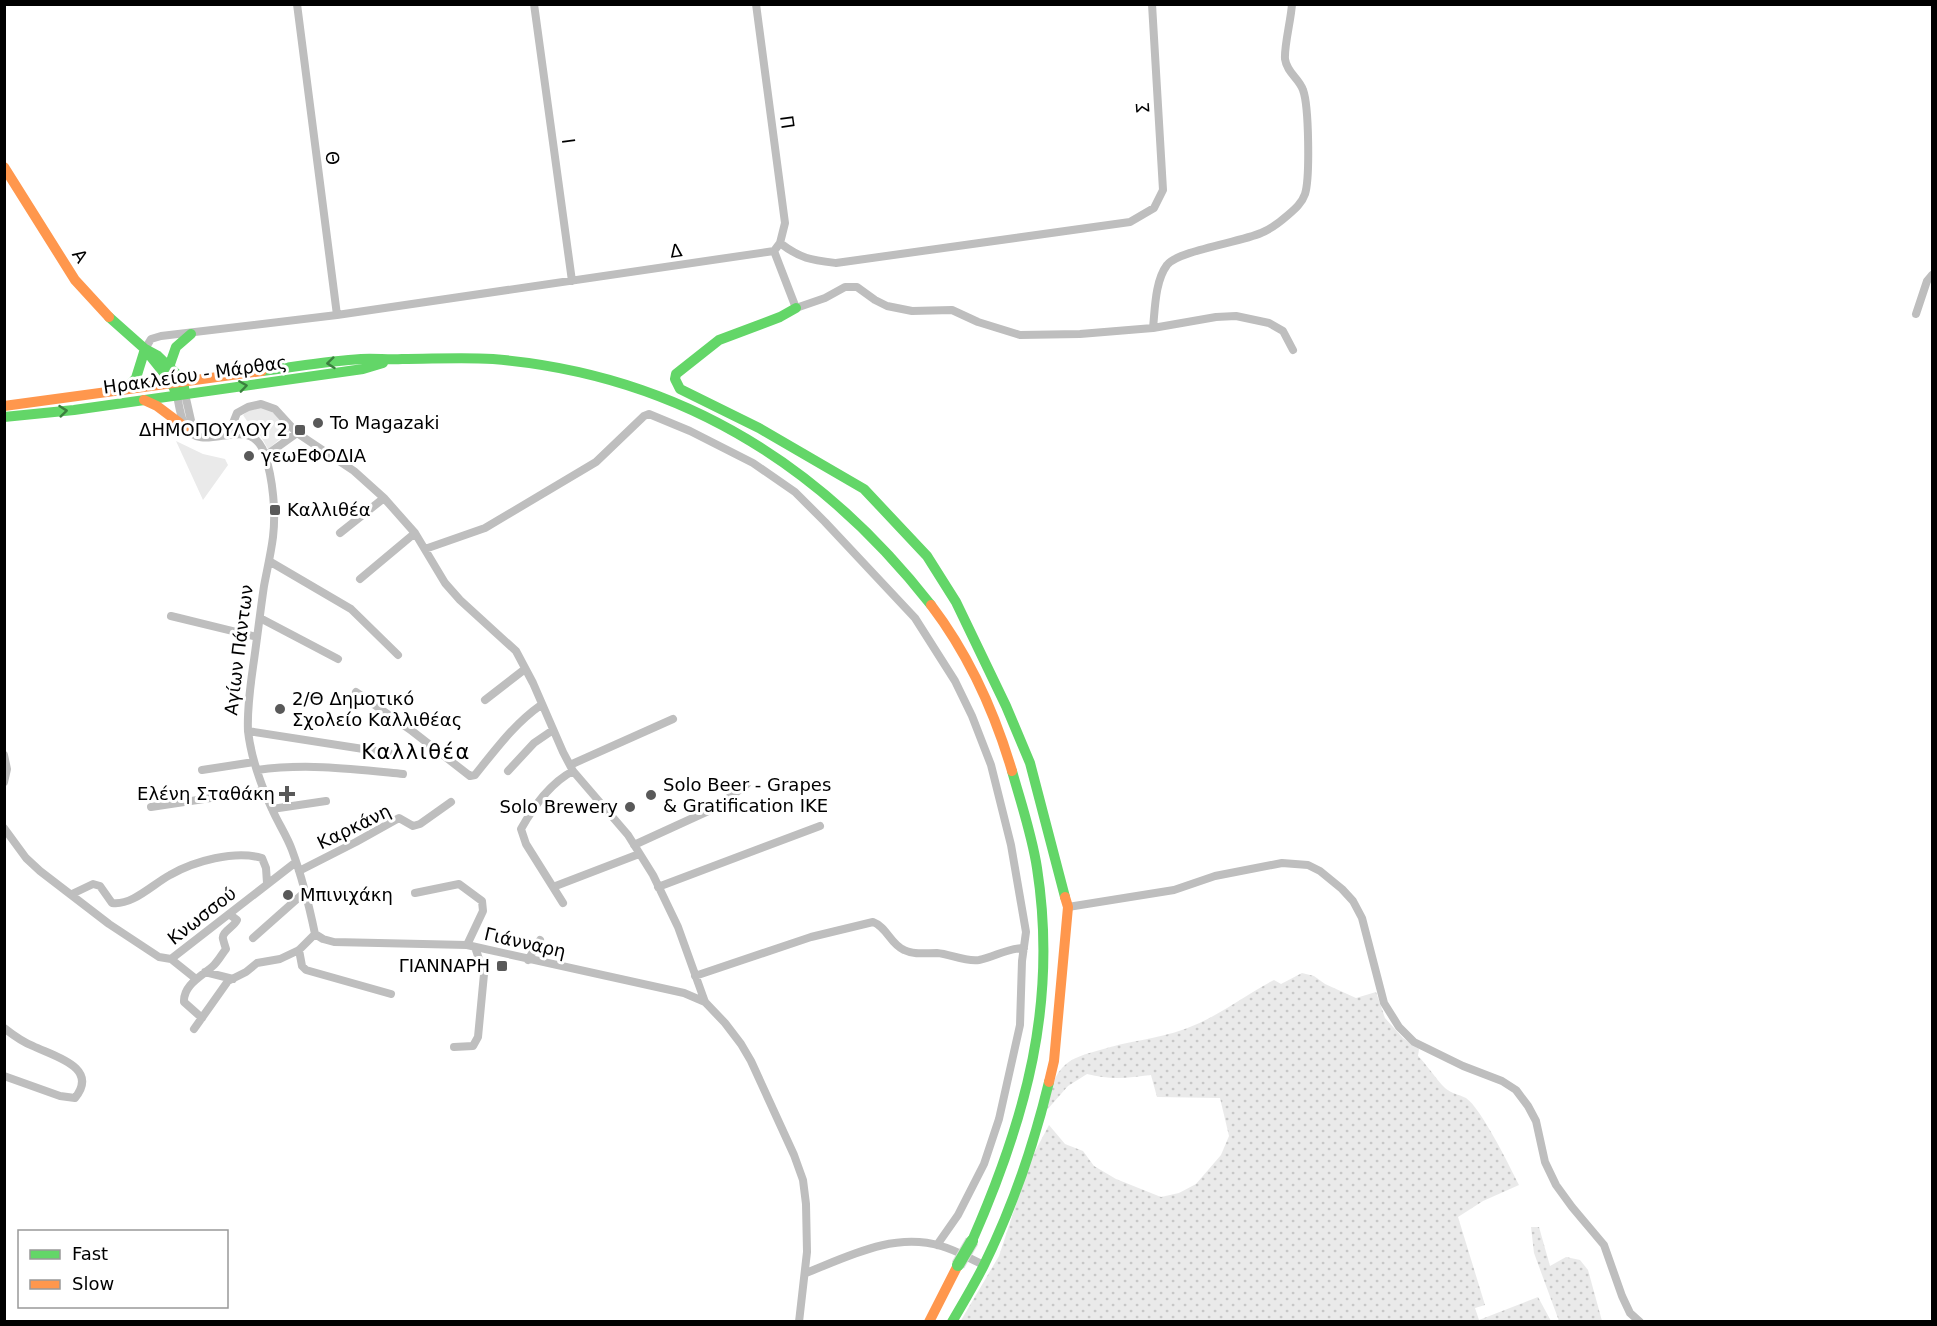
<svg xmlns="http://www.w3.org/2000/svg" width="1937" height="1326" viewBox="0 0 1937 1326" font-family="'DejaVu Sans',sans-serif">
<style>
.grass{fill:url(#grass-dots)}
.park{fill:#eaeaea}
.lines{fill:none;stroke-linecap:round;stroke-linejoin:round}
.street{stroke:#bebebe;stroke-width:8}
.fast{stroke:#63d668;stroke-width:10}
.slow{stroke:#ff974d;stroke-width:10}
.fast-bridge-casing{stroke:#dbdbdb;stroke-width:14;stroke-linecap:butt}
.fast-bridge{stroke:#63d668;stroke-width:12}
.oneway{stroke:#3b803e}
.poi-dot{fill:#595959;stroke:#fff;stroke-width:2}
.labels{text-anchor:middle;stroke-width:6;stroke-linejoin:round;paint-order:stroke}
.street-label{font-size:18px;fill:#000;stroke:#fff}
.poi-label{font-size:18px;fill:#000;stroke:#fff;text-anchor:start}
.quarter-label{font-size:21px;letter-spacing:1.5px;fill:#000;stroke:#fff}
</style>
<defs>
<pattern id="grass-dots" width="8" height="8" patternUnits="userSpaceOnUse" patternTransform="scale(1.5)"><rect width="8" height="8" fill="#eaeaea"/><path d="M2 2h.1M6 6h.1" fill="none" stroke="#c7c7c7" stroke-width="1.8" stroke-linecap="round"/></pattern>
</defs>
<rect width="100%" height="100%" fill="#fff"/>
<path class="grass" d="M1302,973L1314,976L1325,984L1356,998L1376,992L1385,1018L1403,1038L1419,1049L1418,1056C1428,1066 1435,1078 1445,1088C1452,1094 1458,1094 1466,1098C1481,1108 1510,1167 1519,1185L1483,1201L1458,1217L1485,1305L1475,1308L1479,1320L1538,1297L1551,1321L960,1322L999,1256L1031,1159L1049,1125L1065,1144L1083,1151L1094,1166L1116,1179L1161,1197L1179,1193L1196,1184L1221,1155L1229,1136L1220,1098L1157,1097L1151,1075C1128,1078 1110,1080 1087,1074L1068,1086L1046,1111C1050,1097 1052,1078 1062,1068C1072,1057 1086,1054 1100,1050C1128,1041 1157,1039 1185,1029C1218,1017 1244,996 1274,980L1281,984Z
M1531,1227H1539L1550,1266L1566,1257L1580,1260L1588,1270L1602,1321H1559L1534,1253Z"/>
<path class="park" d="M256,404L279,412L291,430L268,449L255,426L247,421L243,415Z
M176,441L203,454L225,459L228,465L203,500Z"/>
<g class="lines">
<path class="street" d="M297,4L337,315
M534,4L572,281
M756,4L785,223L780,243
M774,251L796,308L825,298L845,287H857L875,300L887,306L912,311L952,310L978,322L1020,335L1080,334L1153,328L1216,317L1236,316L1269,323L1283,331L1293,350
M1916,314L1927,281L1932,275
M1153,328C1155,309 1155,281 1167,265C1177,251 1241,242 1261,233C1271,229 1280,222 1288,215C1295,209 1302,203 1305,194C1310,178 1309,106 1303,90C1299,78 1287,73 1285,59C1284,46 1291,20 1292,4
M145,349L151,339L161,336L337,315L774,251L780,243C801,259 811,260 836,263L1130,222L1154,208L1163,190L1152,4
M185,394L192,425L196,434
M177,395C179,405 180,416 185,426C203,458 250,409 265,455C273,479 276,512 273,537C271,553 267,570 264,586C260,613 257,640 253,667C250,688 247,710 248,731C251,758 261,785 272,809C278,823 287,836 292,850C302,877 309,905 315,934L323,939L334,942L467,945L684,993L705,1002
M233,433V423L237,413L248,407L261,404L275,409L297,433L354,471L384,498L415,533L445,583L460,600L516,651L533,683L563,752L573,771L628,835L653,875L678,927L705,1002L725,1023L741,1044L751,1061L794,1155L803,1180L806,1204L807,1252L799,1322
M265,456L297,433
M340,533L384,498
M425,549L485,528L596,462L644,416L649,414L690,431L753,463L795,492L825,522L915,618L955,681L972,716L991,765L1011,845L1026,932L1022,961L1020,1025L999,1119L984,1164L958,1215L937,1245
M269,561L351,609L398,655
M360,579L415,533
M171,616L257,637
M260,618L338,659
M356,692L412,731L470,776L475,775C496,749 514,724 541,705
M485,700L525,669
M248,731L389,753
M4,755L7,769L4,782
M570,765L673,719
M202,770L254,762
M257,770C307,763 353,769 403,774
M508,771L534,743L553,730
M151,807L264,790
M272,809L326,801
M4,828L26,858L40,871L109,924L159,957L171,959L296,862
M634,845L717,807L747,784
M299,871L356,842L399,818L413,826L420,824L451,802
M553,887L639,854
M658,887L820,826
M415,893L459,884L482,901L483,911L467,945
M72,894L93,884L100,886L112,903C132,906 153,884 170,875C194,861 235,850 262,858L266,868L267,883
M563,903L526,844L521,829C534,806 550,783 573,771
M1068,907L1174,890L1215,876L1282,863L1308,865L1320,871L1342,889L1353,901L1362,918L1384,1003L1399,1027L1414,1042L1463,1066L1502,1081L1516,1090L1528,1106L1536,1121L1545,1162L1556,1185L1572,1207L1604,1245L1622,1296L1630,1313L1640,1322
M253,938L306,891
M299,950L302,966L306,970L391,994
M171,959L196,979
M528,960L540,940
M205,972L233,979
M695,976L811,937L873,922C887,927 890,944 904,950C914,955 926,953 937,953C950,954 965,962 979,960C995,957 1007,948 1024,948
M202,1018L184,1002C183,984 204,975 214,965C219,960 222,954 226,949C225,946 224,943 223,939C221,932 234,927 237,920L229,914
M4,1028C13,1035 22,1042 33,1046C53,1056 100,1067 75,1098L60,1096L4,1076
M194,1029L228,981L246,972L257,963L280,959L299,950L315,934
M454,1047L473,1046L478,1037L484,974L475,947
M806,1273C849,1256 894,1232 941,1246C956,1250 970,1259 984,1265"/>
<path class="fast" d="M796,308L780,317L719,340L676,374L675,379L680,389L759,428L864,489L927,556L956,602L1006,706L1030,763L1065,897
M109,317L145,349L158,356L183,380L185,394
M147,352L171,382L177,395
M169,367L176,347L191,334
M262,371C295,367 328,361 361,359C375,358 388,360 402,359C432,359 462,357 493,359C675,374 819,462 931,605
M127,388L136,378L145,349
M4,417L74,410L363,369L383,363
M972,1241C1026,1118 1058,1003 1037,868C1032,835 1021,803 1012,771
M952,1322C963,1303 974,1285 984,1265C1012,1208 1034,1144 1049,1082"/>
<path class="slow" d="M4,167L75,280L109,317
M144,400L157,406L185,427
M4,406L262,371
M931,605C969,655 994,710 1012,771
M1049,1082L1054,1061L1068,907L1065,897
M929,1322L958,1265"/>
<defs>
<path id="fast-bridge" d="M958,1265L972,1241"/>
</defs>
<use href="#fast-bridge" class="fast-bridge-casing"/>
<use href="#fast-bridge" class="fast-bridge"/>
</g>
<defs><path id="oneway-chevron" d="M-2-3.5L2.5 0L-2 3.5" fill="none" stroke-width="1.6" stroke-linecap="round" stroke-linejoin="round" transform="scale(1.5)"/></defs>
<g class="oneway">
<use href="#oneway-chevron" transform="translate(331 363) rotate(174)"/>
<use href="#oneway-chevron" transform="translate(243 386) rotate(-8)"/>
<use href="#oneway-chevron" transform="translate(63 411) rotate(-6)"/>
</g>
<g class="poi-dot">
<circle cx="318" cy="423" r="6"/>
<rect x="294" y="424" width="12" height="12" rx="3"/>
<circle cx="249" cy="456" r="6"/>
<rect x="269" y="504" width="12" height="12" rx="3"/>
<circle cx="280" cy="709" r="6"/>
<path d="M284 785h6v6h6v6h-6v6h-6v-6h-6v-6h6z"/>
<circle cx="651" cy="795" r="6"/>
<circle cx="630" cy="807" r="6"/>
<circle cx="288" cy="895" r="6"/>
<rect x="496" y="960" width="12" height="12" rx="3"/>
</g>
<g class="labels">
<g class="street-label">
<text transform="translate(1143 108) rotate(-94)" y="6">Σ</text>
<text transform="translate(787 122) rotate(82)" y="6">Π</text>
<text transform="translate(568 141) rotate(82)" y="6">Ι</text>
<text transform="translate(332 158) rotate(83)" y="6">Θ</text>
<text transform="translate(676 251) rotate(-8)" y="6">Δ</text>
<text transform="translate(80 256) rotate(56)" y="6">Α</text>
<text transform="translate(195 375) rotate(-8)" y="6">Ηρακλείου - Μάρθας</text>
<text transform="translate(239 650) rotate(-83)" y="6">Αγίων Πάντων</text>
<text transform="translate(354 827) rotate(-26)" y="6">Καρκάνη</text>
<text transform="translate(202 916) rotate(-38)" y="6">Κνωσσού</text>
<text transform="translate(525 943) rotate(13)" y="6">Γιάνναρη</text>
</g>
<g class="poi-label">
<text x="330" y="429">To Magazaki</text>
<text x="288" y="436" text-anchor="end">ΔΗΜΟΠΟΥΛΟΥ 2</text>
<text x="261" y="462">γεωΕΦΟΔΙΑ</text>
<text x="287" y="516">Καλλιθέα</text>
<text x="292" y="705">2/Θ Δημοτικό<tspan x="292" dy="21">Σχολείο Καλλιθέας</tspan></text>
<text x="663" y="791">Solo Beer - Grapes<tspan x="663" dy="21">&amp; Gratification IKE</tspan></text>
<text x="275" y="800" text-anchor="end">Ελένη Σταθάκη</text>
<text x="618" y="813" text-anchor="end">Solo Brewery</text>
<text x="300" y="901">Μπινιχάκη</text>
<text x="490" y="972" text-anchor="end">ΓΙΑΝΝΑΡΗ</text>
</g>
<g class="quarter-label">
<text x="416" y="759">Καλλιθέα</text>
</g>
</g>
<rect width="1937" height="1326" fill="none" stroke="#000000" stroke-width="12"/>
<rect x="18" y="1230" width="210" height="78" fill="#ffffff" stroke="#999999" stroke-width="1.5"/>
<rect x="30" y="1250" width="30" height="9" fill="#63d668" stroke="#999999" stroke-width="1.5"/>
<text x="72" y="1260" font-size="18" fill="#000000">Fast</text>
<rect x="30" y="1280" width="30" height="9" fill="#ff974d" stroke="#999999" stroke-width="1.5"/>
<text x="72" y="1290" font-size="18" fill="#000000">Slow</text>
</svg>
